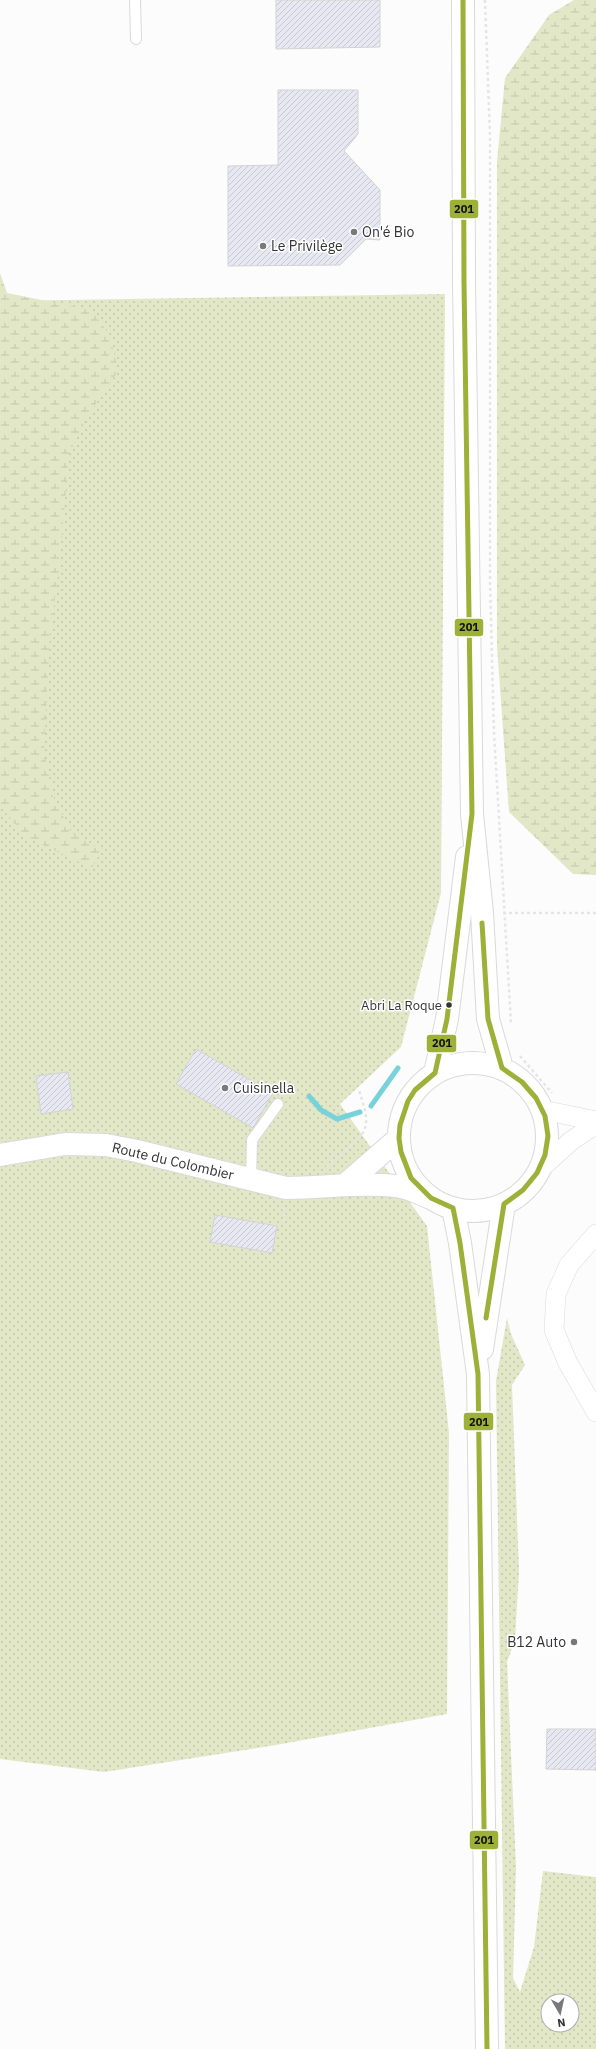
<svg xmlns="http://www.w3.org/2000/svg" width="596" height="2049" viewBox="0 0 596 2049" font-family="'IBM Plex Sans',sans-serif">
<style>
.grass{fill:url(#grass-dots);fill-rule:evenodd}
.wetland{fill:url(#wetland-marsh)}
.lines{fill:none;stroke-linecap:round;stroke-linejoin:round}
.stream{stroke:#78d2da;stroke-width:5}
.building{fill:url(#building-hatch);stroke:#d3d3d4}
.service-casing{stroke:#d9d9da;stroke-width:12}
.minor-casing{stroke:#d9d9da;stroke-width:20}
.tertiary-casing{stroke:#d9d9da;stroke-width:24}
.secondary-casing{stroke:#d9d9da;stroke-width:24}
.path{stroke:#e5e5e6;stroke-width:2.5;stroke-dasharray:3 3;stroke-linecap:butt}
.service{stroke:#fff;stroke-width:10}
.minor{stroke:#fff;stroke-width:19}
.tertiary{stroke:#fff;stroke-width:22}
.secondary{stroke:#fff;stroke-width:22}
.bus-1-casing{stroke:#fff;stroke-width:8}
.bus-1{stroke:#9db038;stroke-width:5}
.poi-dot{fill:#79797b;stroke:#fff;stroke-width:1.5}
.bus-dot{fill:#323335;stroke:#fff;stroke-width:1.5}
.labels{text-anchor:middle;stroke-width:3;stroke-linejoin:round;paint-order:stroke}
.bus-label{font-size:13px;fill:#323335;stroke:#fff;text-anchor:end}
.poi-label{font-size:14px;fill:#323335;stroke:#fff;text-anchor:start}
.street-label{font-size:14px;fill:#323335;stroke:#fff}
.line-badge{stroke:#fff;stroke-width:1.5}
.pale-badge-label{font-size:11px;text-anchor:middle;font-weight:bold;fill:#111}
</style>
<defs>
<pattern id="grass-dots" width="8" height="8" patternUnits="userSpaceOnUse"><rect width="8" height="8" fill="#e2e7c7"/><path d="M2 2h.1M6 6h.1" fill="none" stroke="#c2c7ac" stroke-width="1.8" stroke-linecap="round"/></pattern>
<pattern id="wetland-marsh" width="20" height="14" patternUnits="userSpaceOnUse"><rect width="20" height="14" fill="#e2e7c7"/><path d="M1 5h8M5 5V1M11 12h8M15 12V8" fill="none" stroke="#c2c7ac"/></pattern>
<pattern id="building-hatch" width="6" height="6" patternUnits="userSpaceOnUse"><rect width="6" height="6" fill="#e8e8f2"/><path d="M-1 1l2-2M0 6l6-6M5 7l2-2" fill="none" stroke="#c7c7d0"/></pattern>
</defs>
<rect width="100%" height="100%" fill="#fcfcfd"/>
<path class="grass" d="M445,294L441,893L401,1047L340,1104L427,1226L449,1433L447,1714L276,1745L104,1772L0,1759V301Z
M507,1318L511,1334L525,1365L512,1385L519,1571L515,1640L507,1662L516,1867L513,1978L520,1992L534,1947L543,1871L596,1877V2049H505L496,1381ZM548,2001H572V2025H548Z"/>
<path class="wetland" d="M574,0H596V875L573,874L509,812L497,646V162L505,78L549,15Z
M0,273L7,293L91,310L110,335L118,371L87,417L69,454L59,569L50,634L44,752L53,796L71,832L102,850L92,868L26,837L0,806Z"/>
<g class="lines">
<path class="stream" d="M309,1096L321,1110L337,1119L360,1112
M371,1106L398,1068"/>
</g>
<path class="building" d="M276,0H380V47L276,49Z
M278,90H358V134L344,151L380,190V240L366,239L340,265L228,266V166L278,165Z
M196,1049L273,1093L253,1128L176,1084Z
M68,1072L73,1109L41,1114L36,1076Z
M215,1215L277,1226L272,1253L210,1242Z
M547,1729H596V1770L546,1769Z"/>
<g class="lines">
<defs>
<path id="service" d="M135,0L136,39
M251,1180L252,1140L278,1104"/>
<path id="minor" d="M543,1110L596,1121
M541,1168L571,1141L596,1124
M596,1234L569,1265L556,1294L554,1330L568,1363L596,1412"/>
<path id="tertiary" d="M0,1155L65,1144L106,1145L137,1151L286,1188C323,1188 359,1182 396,1186C408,1187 420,1194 431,1198
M346,1184L399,1138"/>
<path id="secondary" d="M463,0L464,282L472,814L482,913L488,1019L502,1068
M399 1137a74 74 0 1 1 148 0a74 74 0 1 1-148 0Z
M435,1073L447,1019L467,857
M453,1208L460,1243L478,1374L487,2049
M482,1349L504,1204"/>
</defs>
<use href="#service" class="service-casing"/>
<use href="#minor" class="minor-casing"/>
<use href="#tertiary" class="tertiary-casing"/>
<use href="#secondary" class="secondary-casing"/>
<path class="path" d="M485,0L490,136V582L494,732L511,1024
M503,913H596
M520,1056L552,1093
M327,1167C332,1160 339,1156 346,1150C373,1129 368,1120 359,1090
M284,1222V1206"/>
<use href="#service" class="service"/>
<use href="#minor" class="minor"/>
<use href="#tertiary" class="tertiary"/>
<use href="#secondary" class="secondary"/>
<defs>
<path id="bus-1" d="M463,0L464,282L472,814L447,1019L435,1073L415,1090L408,1101L400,1125L399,1138L401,1152L411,1178L431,1198L453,1208L460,1243L478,1374L487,2049
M482,923L488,1019L502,1068L522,1082L536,1098L545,1116L548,1136L545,1155L537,1173L523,1190L504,1204L486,1318"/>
</defs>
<use href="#bus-1" class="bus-1-casing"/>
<use href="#bus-1" class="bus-1"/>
</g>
<g class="poi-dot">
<circle cx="354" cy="232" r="4"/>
<circle cx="263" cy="246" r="4"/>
<circle cx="225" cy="1088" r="4"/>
<circle cx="574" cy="1642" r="4"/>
</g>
<circle class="bus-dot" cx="449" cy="1005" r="3.5"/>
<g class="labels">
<g class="bus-label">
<text x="442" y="1010">Abri La Roque</text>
</g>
<g class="poi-label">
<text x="362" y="237">On'é Bio</text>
<text x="271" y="251">Le Privilège</text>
<text x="233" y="1093">Cuisinella</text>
<text x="566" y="1647" text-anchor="end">B12 Auto</text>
</g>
<g class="street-label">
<text transform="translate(173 1161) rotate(13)" y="5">Route du Colombier</text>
</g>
</g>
<g class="line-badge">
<rect x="449" y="199" width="30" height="20" rx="4" fill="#9db038"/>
<rect x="454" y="618" width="30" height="19" rx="4" fill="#9db038"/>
<rect x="426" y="1034" width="31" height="19" rx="4" fill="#9db038"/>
<rect x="463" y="1412" width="31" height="19" rx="4" fill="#9db038"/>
<rect x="469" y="1830" width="30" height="20" rx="4" fill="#9db038"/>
</g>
<g class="pale-badge-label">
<text x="464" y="213">201</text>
<text x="469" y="631">201</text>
<text x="442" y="1047">201</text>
<text x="479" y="1426">201</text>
<text x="484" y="1844">201</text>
</g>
<g transform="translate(560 2013) rotate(171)"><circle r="19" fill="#ffffff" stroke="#adadae"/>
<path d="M0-3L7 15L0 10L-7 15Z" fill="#79797b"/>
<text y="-6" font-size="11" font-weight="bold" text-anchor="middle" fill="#323335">N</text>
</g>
</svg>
